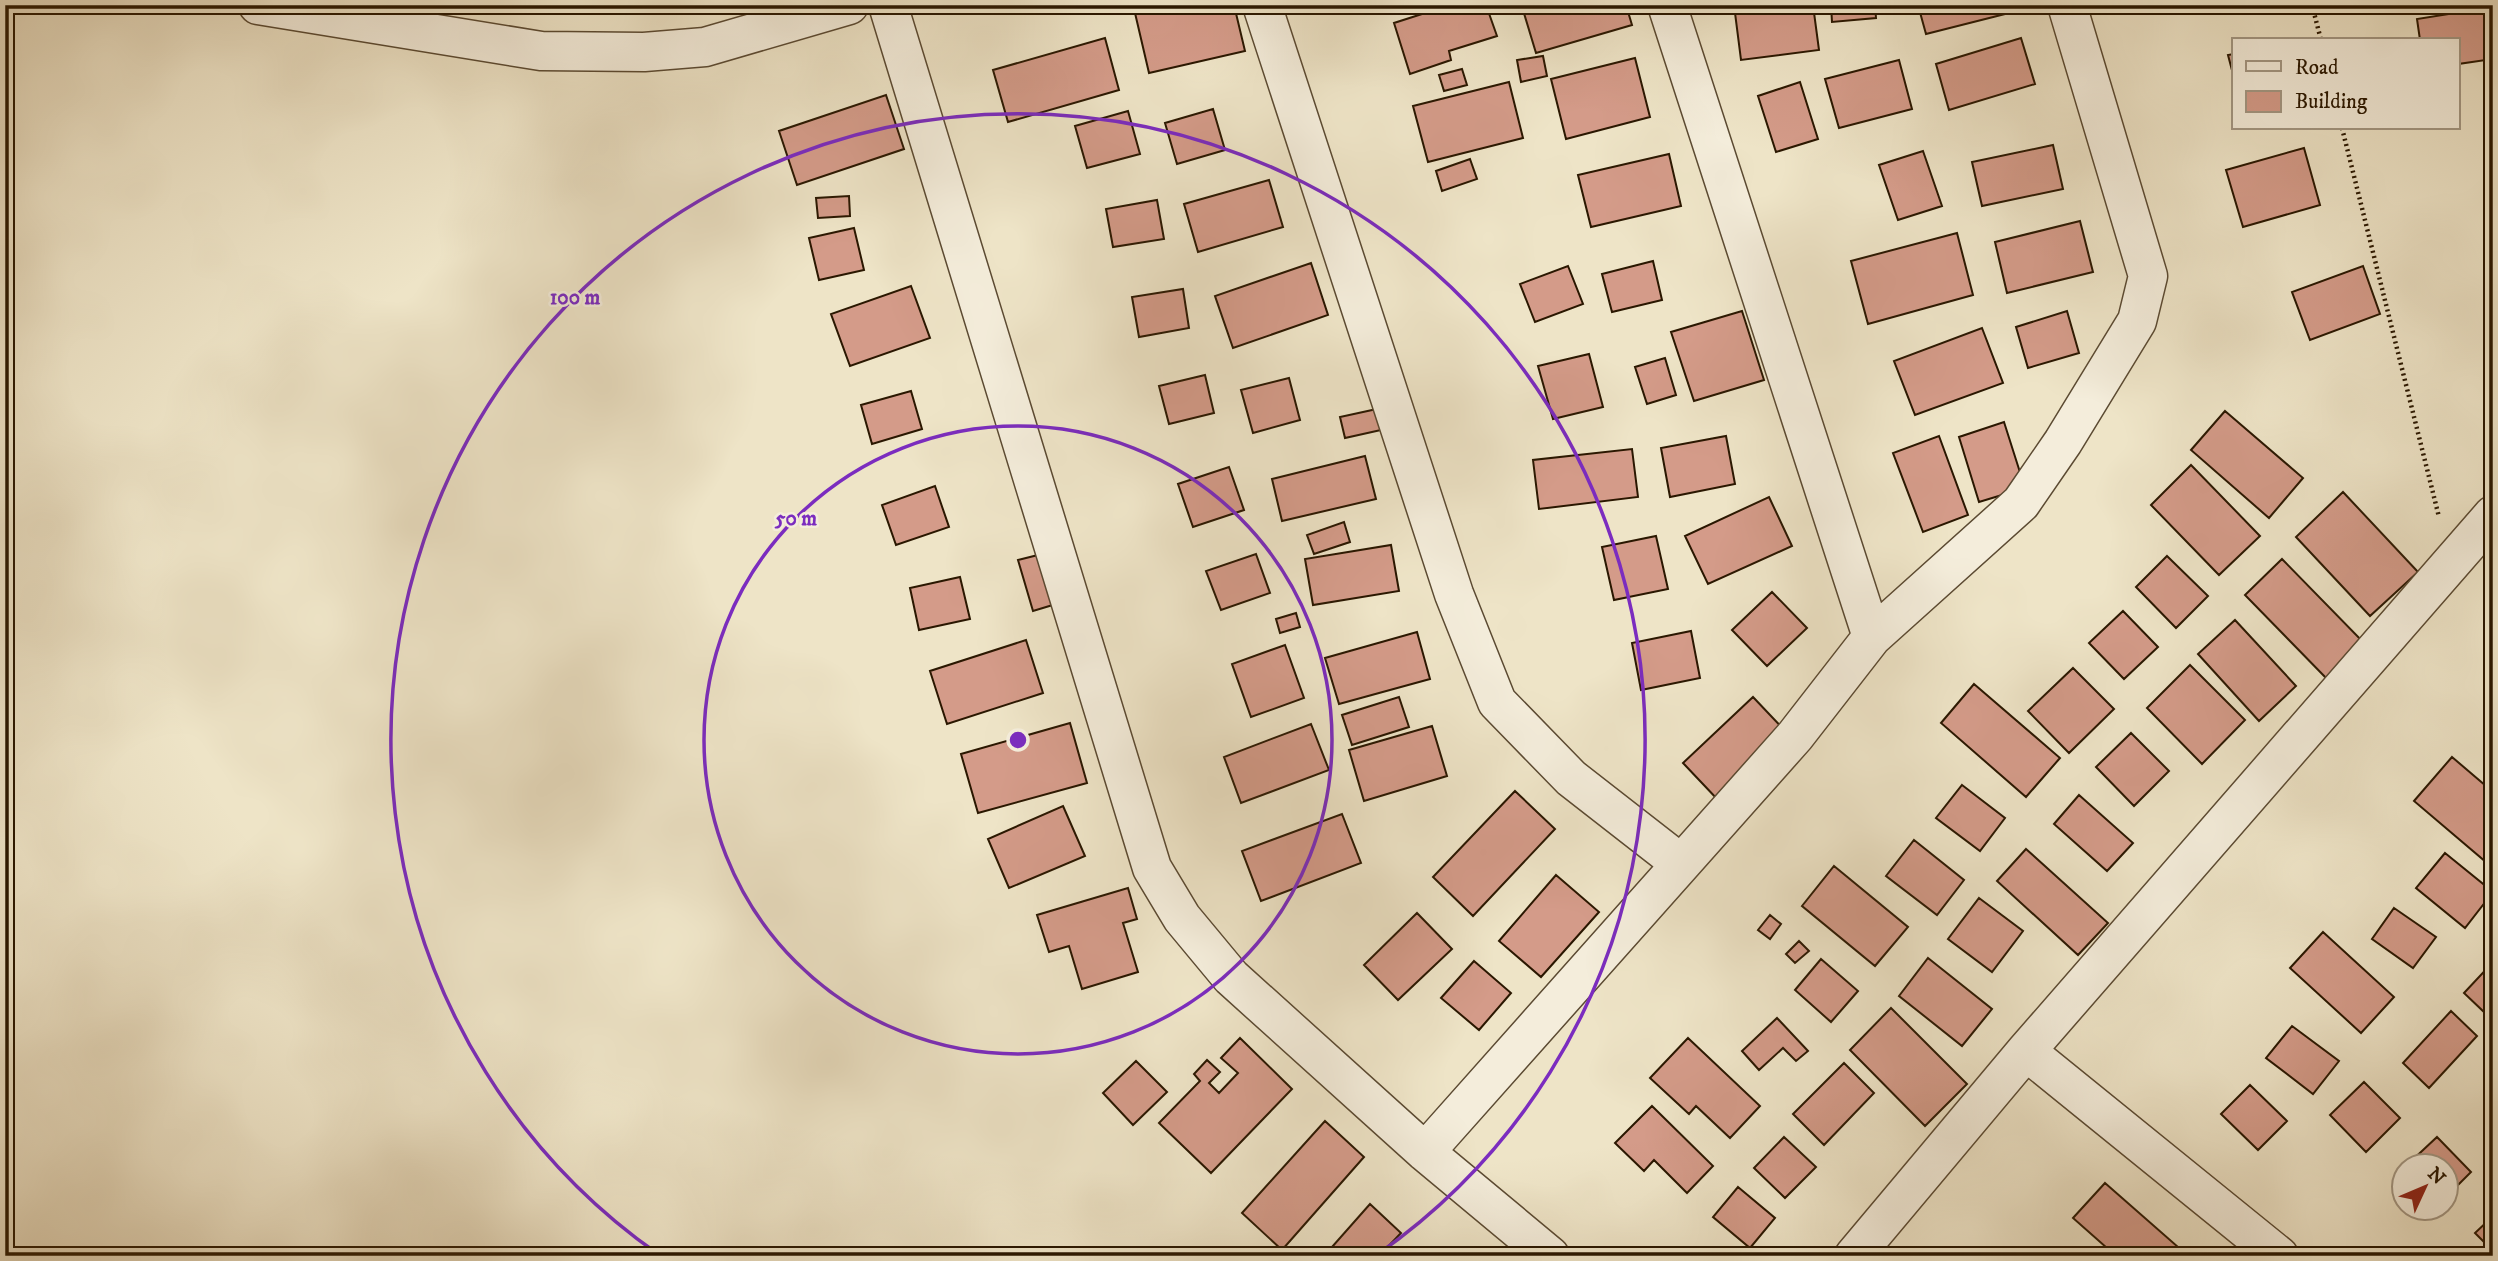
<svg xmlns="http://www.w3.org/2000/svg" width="2498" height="1261" viewBox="0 0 2498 1261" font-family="'IM FELL DW Pica',serif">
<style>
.building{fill:#d49b89;stroke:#2a1700;stroke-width:2}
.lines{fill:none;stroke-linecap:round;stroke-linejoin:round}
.street-casing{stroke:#5b4a32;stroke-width:41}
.path{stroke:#2a1700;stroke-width:4.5;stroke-dasharray:2 3.5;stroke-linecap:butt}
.street{stroke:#f4eddb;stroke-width:38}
.ring{fill:none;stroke:#7b2cbf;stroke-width:3.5}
.centre{fill:#7b2cbf;stroke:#f4eddb;stroke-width:3.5}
.ring-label{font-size:21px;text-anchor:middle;font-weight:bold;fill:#7b2cbf;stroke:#f4eddb;stroke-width:5;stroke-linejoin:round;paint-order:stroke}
</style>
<rect width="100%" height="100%" fill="#eee4c7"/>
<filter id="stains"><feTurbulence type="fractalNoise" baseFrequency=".00286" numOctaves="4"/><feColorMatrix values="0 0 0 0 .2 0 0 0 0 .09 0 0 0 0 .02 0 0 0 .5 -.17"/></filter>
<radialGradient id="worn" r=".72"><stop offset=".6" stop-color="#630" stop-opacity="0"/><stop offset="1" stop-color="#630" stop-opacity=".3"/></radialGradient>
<path class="building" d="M1169,5H1234L1245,51L1149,73L1135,13Z
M1450,5H1486L1497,36L1449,51L1451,60L1410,74L1394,23Z
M1541,5H1626L1632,25L1536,53L1523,10Z
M1734,5H1813L1819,50L1741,60Z
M1831,5H1875L1876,18L1832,22Z
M1918,5H2011L2013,12L1926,34Z
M2212,5H2238L2213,11Z
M2493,7V59L2458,64V40H2420L2417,19Z
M1105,38L1119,90L1008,122L993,70Z
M2021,38L2035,84L1949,110L1936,64Z
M2234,54V78L2228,55Z
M1543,56L1547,76L1521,82L1517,60Z
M1635,58L1650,117L1566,139L1551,79Z
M1899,60L1912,109L1839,128L1825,79Z
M1462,69L1467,85L1444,91L1439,75Z
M1509,82L1523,138L1428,162L1413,106Z
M1800,82L1818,139L1776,152L1758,96Z
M886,95L904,149L797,185L779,131Z
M1213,109L1225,150L1177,164L1165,123Z
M1128,111L1140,154L1087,168L1075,126Z
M2053,145L2063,189L1982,206L1972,162Z
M2304,148L2320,205L2243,227L2226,170Z
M1923,151L1942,206L1898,220L1879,165Z
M1669,154L1681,206L1591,227L1578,175Z
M1470,159L1477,179L1442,191L1436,171Z
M1269,180L1283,227L1198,252L1184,204Z
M849,196L850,216L818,218L816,198Z
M1157,200L1164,239L1113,247L1106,209Z
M2080,221L2093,272L2007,293L1995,242Z
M854,228L864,270L819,280L809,238Z
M1957,233L1973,295L1868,324L1851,261Z
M1653,261L1662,300L1612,312L1602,274Z
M1311,263L1328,315L1233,348L1215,296Z
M1568,266L1583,304L1535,322L1520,284Z
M2363,266L2380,314L2310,340L2292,292Z
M911,286L930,338L850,366L831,314Z
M1183,289L1189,328L1139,337L1132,297Z
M1742,311L1764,380L1694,401L1671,332Z
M2067,311L2079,353L2028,368L2016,327Z
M1982,328L2003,383L1915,415L1894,361Z
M1589,354L1603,407L1553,419L1538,366Z
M1665,358L1676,395L1647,404L1635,367Z
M1205,375L1214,413L1169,424L1159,386Z
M1289,378L1300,420L1253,433L1241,390Z
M911,391L922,429L872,444L861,405Z
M1386,407L1390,428L1345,438L1340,417Z
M2225,411L2303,478L2269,518L2191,450Z
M2004,422L2025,488L1979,502L1959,437Z
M1726,436L1735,484L1670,497L1661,448Z
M1939,436L1968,515L1923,532L1893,453Z
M1632,449L1638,497L1539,509L1533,460Z
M1365,456L1376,499L1282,521L1272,479Z
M2191,465L2260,536L2219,575L2151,505Z
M1229,467L1244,510L1193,527L1178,484Z
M935,486L949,527L896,545L882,505Z
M2343,492L2418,572L2370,616L2296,537Z
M1769,497L1792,546L1708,584L1685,536Z
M1344,522L1350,542L1314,554L1307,535Z
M1656,536L1668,589L1614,600L1602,547Z
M1391,545L1399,591L1313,605L1305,559Z
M1042,554L1056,604L1033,611L1018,560Z
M1256,554L1270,593L1221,610L1206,571Z
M2167,556L2208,596L2176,628L2136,587Z
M2282,559L2367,646L2330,682L2245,595Z
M960,577L970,619L919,630L910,588Z
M1772,592L1807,628L1767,666L1732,630Z
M2123,611L2158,647L2124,679L2089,643Z
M1296,613L1300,627L1280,633L1276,619Z
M2235,620L2296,686L2259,721L2198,654Z
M1691,631L1700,678L1641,690L1632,643Z
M1417,632L1430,679L1339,704L1325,658Z
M1026,640L1043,693L947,724L930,671Z
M1285,645L1304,698L1251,717L1232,664Z
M2190,665L2245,720L2202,764L2147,708Z
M2073,668L2114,709L2069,753L2028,711Z
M1974,684L2060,758L2026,797L1941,723Z
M1399,697L1409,727L1352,745L1342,715Z
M1753,697L1789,735L1719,801L1683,763Z
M1070,723L1087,783L978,813L961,754Z
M1311,724L1329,770L1241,803L1224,757Z
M1432,726L1447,776L1364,801L1349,750Z
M2131,733L2169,771L2134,806L2096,767Z
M2452,757L2493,792V868L2414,801Z
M1962,785L2005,818L1980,851L1936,818Z
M1515,791L1555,829L1473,916L1433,877Z
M2079,795L2133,843L2107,871L2054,824Z
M1063,806L1085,856L1009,888L988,839Z
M1342,814L1361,863L1261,901L1242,851Z
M1914,840L1964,880L1937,915L1886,876Z
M2026,849L2108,923L2078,955L1997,881Z
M2445,853L2493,892L2465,928L2416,888Z
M1834,866L1908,927L1875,966L1802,906Z
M1556,875L1599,912L1541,977L1499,941Z
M1128,888L1137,919L1123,923L1138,972L1082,989L1069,946L1049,952L1037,915Z
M1979,898L2023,931L1992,972L1948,939Z
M2394,908L2436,937L2413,968L2372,939Z
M1417,913L1452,949L1398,1000L1364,965Z
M1770,915L1781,924L1770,939L1758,930Z
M2323,932L2394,997L2361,1033L2290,968Z
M1799,941L1809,951L1795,963L1786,954Z
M1928,958L1992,1009L1962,1046L1899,996Z
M1821,959L1858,991L1831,1022L1795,990Z
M1474,961L1511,993L1479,1030L1441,998Z
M2493,962V1003L2484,1012L2464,993Z
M1891,1008L1967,1084L1925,1126L1850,1050Z
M2451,1011L2477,1036L2429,1088L2403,1063Z
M1777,1018L1808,1051L1796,1061L1783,1048L1759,1070L1742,1051Z
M2292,1026L2339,1061L2313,1094L2266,1058Z
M1240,1038L1292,1089L1211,1173L1159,1123L1200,1081L1194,1074L1207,1060L1220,1072L1209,1083L1219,1093L1238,1073L1221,1058Z
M1688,1038L1760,1106L1730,1138L1696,1106L1689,1114L1650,1078Z
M1136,1061L1167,1092L1133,1125L1103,1093Z
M1844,1063L1874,1093L1824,1145L1793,1114Z
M2364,1082L2400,1118L2366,1152L2330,1115Z
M2250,1085L2287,1121L2258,1150L2221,1114Z
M1652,1106L1713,1166L1687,1193L1654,1160L1644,1171L1615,1143Z
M1325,1121L1364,1157L1282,1250L1242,1213Z
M1784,1137L1816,1167L1785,1198L1754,1168Z
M2437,1137L2471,1172L2446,1197V1166H2406Z
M2105,1183L2178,1247L2170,1256H2116L2073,1218Z
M1738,1187L1775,1218L1750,1248L1713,1217Z
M1370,1204L1401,1233L1379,1256H1324Z
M2493,1216V1251L2475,1233Z"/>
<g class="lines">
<defs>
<path id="street" d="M258,5L541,51L644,52L705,47L849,5
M888,5L1152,868L1182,918L1231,977L1425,1152L1550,1256
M1262,5L1454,594L1497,702L1571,778L1680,863
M1667,5L1872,637
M2026,1051L2279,1256
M1425,1152L1795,736L1872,637L2021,503L2063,442L2137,321L2148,276L2067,5
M1854,1256L2026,1051L2493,515"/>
</defs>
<use href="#street" class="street-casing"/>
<path class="path" d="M2312,5L2321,40
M2342,128L2439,517"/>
<use href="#street" class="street"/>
</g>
<g class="ring">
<circle cx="1018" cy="740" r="314"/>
<path d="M658 1254A627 627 0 1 1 1378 1254"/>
</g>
<circle cx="1018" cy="740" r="10" class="centre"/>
<g class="ring-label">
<text x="575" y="304">100 m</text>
<text x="796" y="525">50 m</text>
</g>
<rect width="2498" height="1261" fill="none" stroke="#eee4c7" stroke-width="28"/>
<rect x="7" y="7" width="2484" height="1247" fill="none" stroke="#2a1700" stroke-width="3.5"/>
<rect x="14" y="14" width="2470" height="1233" fill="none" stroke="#2a1700" stroke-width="2"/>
<rect x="2232" y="38" width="228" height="91" fill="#f4eddb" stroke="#a39783" stroke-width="2"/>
<rect x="2246" y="61" width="35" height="10" fill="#f4eddb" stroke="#a39783" stroke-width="2"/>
<text x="2295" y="74" font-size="21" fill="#2a1700">Road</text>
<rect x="2246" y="91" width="35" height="21" fill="#d49b89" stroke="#a39783" stroke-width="2"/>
<text x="2295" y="108" font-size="21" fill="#2a1700">Building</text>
<g transform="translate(2425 1187) rotate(46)"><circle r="33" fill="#f4eddb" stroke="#a39783" stroke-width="2"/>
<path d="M0-5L12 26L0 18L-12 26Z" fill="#8f2418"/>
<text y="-10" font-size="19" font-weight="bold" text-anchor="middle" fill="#2a1700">N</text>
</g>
<rect width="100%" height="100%" filter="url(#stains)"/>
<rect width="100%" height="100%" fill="url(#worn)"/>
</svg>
